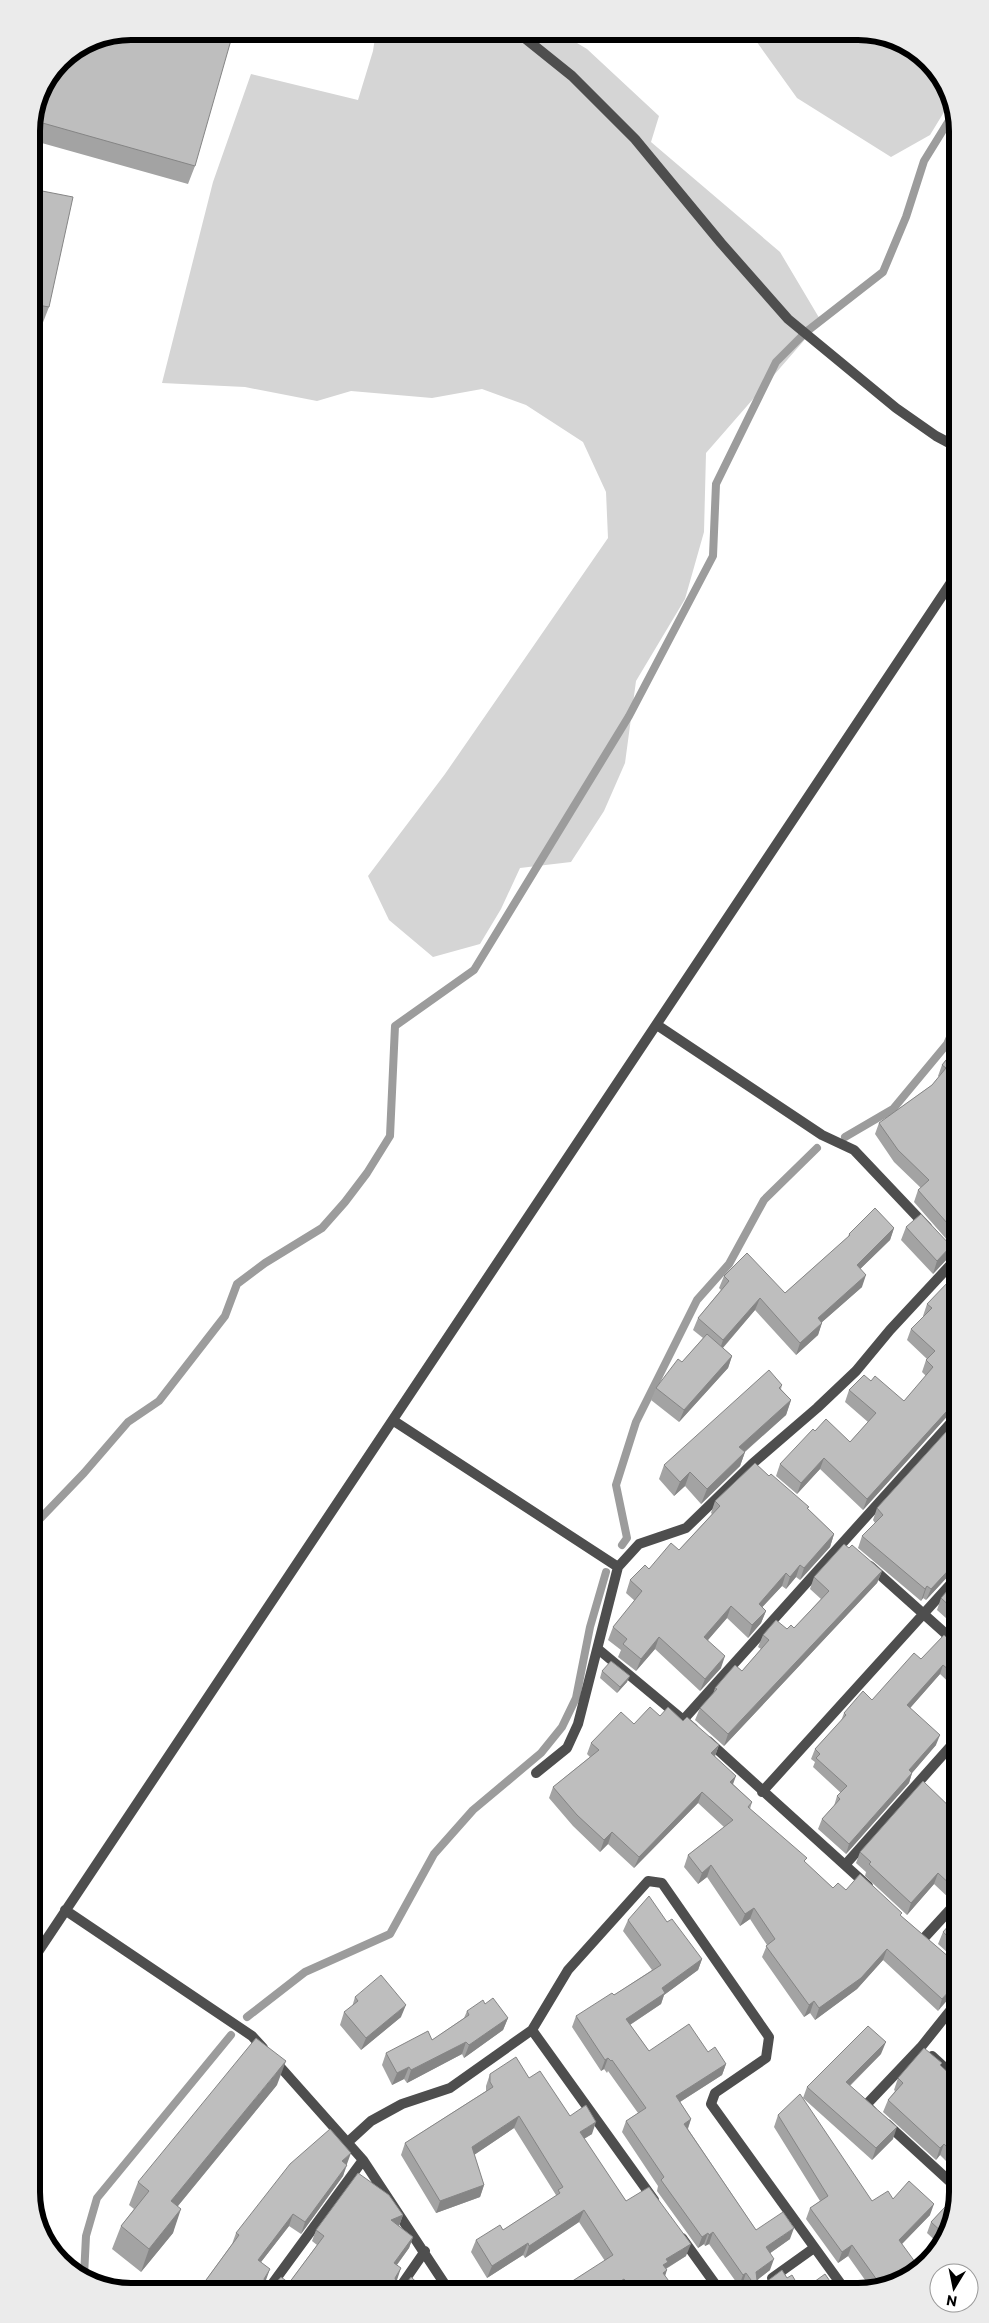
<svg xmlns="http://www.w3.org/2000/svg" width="989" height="2323" viewBox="0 0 989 2323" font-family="Commissioner,sans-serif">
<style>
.green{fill:#d5d5d5}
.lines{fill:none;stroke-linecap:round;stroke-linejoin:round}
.stream{stroke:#9c9c9c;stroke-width:8}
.minor{stroke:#4e4e4e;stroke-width:10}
.tertiary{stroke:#4e4e4e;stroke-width:10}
.wall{fill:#a3a3a3}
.shaded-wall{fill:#858585}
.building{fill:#bebebe;stroke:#858585}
.rim{fill:none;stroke:#000;stroke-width:6}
</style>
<rect width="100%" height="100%" fill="#fff"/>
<path class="green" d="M376,31H557L587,49L659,116L651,142L780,252L821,321L706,453L704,532L685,599L636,681L625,763L604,811L571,862L520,868L501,909L480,944L433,957L389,920L368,876L445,774L608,538L606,492L583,442L526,405L482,389L432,398L351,391L317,401L245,387L162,383L213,182L251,74L358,100L373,51Z
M749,31H865L919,52L952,99L930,135L891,157L797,98Z"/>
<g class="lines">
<path class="stream" d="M806,332L883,272L906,217L924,161L953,114
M845,1137L893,1109L947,1044L955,1026
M35,1524L84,1473L128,1422L159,1401L225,1316L237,1284L265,1263L322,1228L345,1202L367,1173L390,1136L395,1026L474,970L629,716L713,556L716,484L776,362L804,334
M622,1545L627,1538L616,1485L636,1422L697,1300L729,1264L764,1200L817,1148
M247,2017L305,1972L390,1934L434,1854L473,1810L541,1753L562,1727L576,1698L590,1627L606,1572
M84,2276L86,2236L97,2198L231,2035"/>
<path class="minor" d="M657,1025L822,1135L854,1150L927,1227
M394,1421L618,1567
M870,1566L956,1643
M598,1649L693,1728
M684,1719L956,1417
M708,1741L868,1886
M536,1773L567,1748L578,1724L618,1567L639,1544L686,1528L752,1464L817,1408L856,1371L890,1330L955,1260
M762,1792L956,1578
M845,1865L957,1739
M65,1910L252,2036L263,2048
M924,1938L957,1902
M36,1955L954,578
M532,2030L654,2200
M932,2056L957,2079
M274,2060L363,2160L448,2289
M872,2111L866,2105L921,2047L957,2002
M887,2124L958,2189
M348,2142L371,2121L402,2104L450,2088L532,2030L568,1970L648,1881L662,1883L769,2037L766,2058L715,2093L711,2104L843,2287
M682,2238L718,2288
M772,2278L814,2248
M398,2290L425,2251
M267,2291L363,2160"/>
<path class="tertiary" d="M516,31L572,76L635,139L721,243L788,319L896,408L936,436L953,445"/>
</g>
<path class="wall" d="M39,92L195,166L188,184L31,140V125Z
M32,189L49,307L42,325L32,323Z
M955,1043V1249L914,1202L918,1190L921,1188L894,1162L875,1134L879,1123L932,1085L939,1077L938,1076L942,1065L948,1057L952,1047Z
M906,1227L951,1246L947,1259L933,1274L901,1240Z
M894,1228L890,1240L860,1269L862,1287L822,1322L818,1335L796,1355L755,1310L723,1348L732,1356L728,1368L679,1422L651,1400L656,1388L682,1362L703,1338L693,1330L698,1318L721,1290L719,1288L724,1276L785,1293L848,1237L849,1234Z
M955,1263V1282L950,1276L954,1264Z
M955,1284L956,1411L951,1412L863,1510L820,1469L797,1494L776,1476L780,1464L815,1431L850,1442L868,1422L845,1402L849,1390L871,1381L904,1401L926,1376L922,1372L926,1360L927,1359L907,1340L911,1329L924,1316H923L927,1304Z
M782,1385L781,1389L791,1400L786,1415L745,1452L740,1466L701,1504L685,1486L674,1496L659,1479L664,1465Z
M956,1421V1573H951L926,1600L923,1598L921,1601L858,1548L862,1536L875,1523L873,1520L877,1508Z
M715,1501L808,1509L834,1534L830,1547L800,1580L796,1577L786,1589L782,1586L762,1607L766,1611L761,1623L748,1638L727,1618L708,1640L721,1668L700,1691L655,1649L636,1671L618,1657L621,1650L608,1640L613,1627L635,1601L626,1593L630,1580L679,1550L712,1514L711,1513Z
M849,1548L882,1571L877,1583L724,1746L695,1720L700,1708L713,1694L715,1688L742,1671L761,1649L758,1647L763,1635L794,1628L821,1599L810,1589L814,1577Z
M956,1581V1627L937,1610L941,1598Z
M956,1646V1689L940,1674L910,1708L936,1745L912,1773L909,1783L846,1854L818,1829L822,1819L834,1806L837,1796L841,1793L813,1767L815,1762L811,1759L815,1749L841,1721L844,1713L872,1700L921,1659Z
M602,1671L627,1682L617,1693L600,1678Z
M660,1716L683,1721L719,1745L715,1756L733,1784L752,1802L750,1809L805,1863L833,1888L846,1890L901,1916L957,1964L938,2011L883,1960L857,1989L815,2020L810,2013L804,2017L762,1957L767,1945L750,1919L740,1926L707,1877L698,1884L684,1867L688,1855L724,1827L698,1803L634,1868L608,1844L600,1852L573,1826L549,1798L553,1787L590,1757L587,1754L591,1743L634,1724Z
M957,1814V1896L955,1895L950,1899L934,1884L907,1915L865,1876L866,1872L856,1863L860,1852Z
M957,1916V1961L938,1944L943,1932Z
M628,1920L667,1922L702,1959L698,1970L664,1995L661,2004L630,2025L649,2051L708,2052L726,2064L722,2075L680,2102L691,2119L688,2129L756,2230L790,2239L770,2253V2270L757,2280L766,2282L787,2278L799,2287H744L742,2285L739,2286L709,2244L705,2246L704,2244L698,2248L657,2191L658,2186L622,2132L626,2121L638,2113L608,2071L607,2073L604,2069L601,2071L572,2027L576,2016L614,1995L652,1970L623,1931Z
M355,1997L401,2017L361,2050L340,2025L344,2012L352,2007Z
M485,2004L508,2018L503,2030L464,2058L462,2054L407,2083L404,2079L392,2085L382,2065L386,2053L432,2040L464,2018L467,2011Z
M881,2054L850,2086L893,2139L872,2160L803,2098L807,2087Z
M941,2066L957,2081L958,2173L940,2155L936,2160L883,2112L888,2100L895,2091L894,2090L898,2078Z
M490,2074L529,2078L570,2116L592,2134L584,2139L626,2201L686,2256L666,2269L665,2276L674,2288L560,2289L605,2261L579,2222L525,2258L523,2255L487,2278L471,2252L476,2240L503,2230L556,2196V2195L514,2128L474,2155L484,2185L480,2197L436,2213L401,2155L405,2143L486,2091V2086Z
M277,2085L178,2206L173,2233L141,2272L112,2249L121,2226L134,2209L129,2205L138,2182Z
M778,2115L872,2201L893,2199L930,2215L902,2244L890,2287H870L848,2256L838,2263L806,2219L810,2208L820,2201L774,2127Z
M347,2164L346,2165L343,2176L301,2234L289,2226L261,2262L266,2280L265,2283L273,2286L289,2283L317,2245L312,2241L316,2230L403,2215L399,2226L413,2237L409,2248L397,2265V2280L396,2282L405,2285L425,2290L198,2291L232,2244L236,2233Z
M958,2193L940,2245L927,2233L931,2222Z"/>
<path class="shaded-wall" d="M894,1228L890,1240L852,1277L857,1265Z
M951,1246L947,1259L933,1274L937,1261Z
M866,1275L862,1287L813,1330L818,1318Z
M760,1298L755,1310L719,1352L723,1340Z
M822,1323L818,1335L796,1355L800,1343Z
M732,1356L728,1368L679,1422L684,1410Z
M791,1400L786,1415L734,1461L739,1447Z
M955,1401H956V1411L951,1412L863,1510L867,1499Z
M745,1452L740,1466L701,1504L707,1489Z
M824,1458L820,1469L797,1494L801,1483Z
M690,1472L685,1486L674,1496L680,1482Z
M834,1534L830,1547L800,1580L804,1568Z
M955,1562H956V1573H951L926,1600L931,1589Z
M800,1565L796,1577L786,1589L790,1577Z
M882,1571L877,1583L724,1746L728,1734Z
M786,1573L782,1586L754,1616L759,1604Z
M927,1586L923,1598L921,1601L925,1589Z
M731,1606L727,1618L700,1649L704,1637Z
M766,1611L761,1623L748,1638L752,1625Z
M659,1637L655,1649L636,1671L641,1659Z
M725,1656L721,1668L700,1691L705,1679Z
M943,1665L940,1674L904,1715L907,1705Z
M630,1676L627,1682L617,1693L620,1687Z
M940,1735L936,1745L906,1780L909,1770Z
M719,1745L715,1756L711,1753Z
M912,1773L909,1783L846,1854L849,1844Z
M736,1776L732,1787L730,1782Z
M702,1792L698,1803L634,1868L639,1857Z
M612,1832L608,1844L600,1852L604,1840Z
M711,1865L707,1877L698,1884L702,1873Z
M938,1873L934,1884L907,1915L911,1903Z
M957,1886V1891L955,1895L950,1899L954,1888Z
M754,1908L750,1919L740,1926L745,1914Z
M887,1949L883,1960L857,1989L815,2020L819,2008Z
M702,1959L698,1970L664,1995L661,2004L622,2030L626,2019L662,1988Z
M957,1982V1989L938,2011L942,1999Z
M814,2001L810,2013L804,2017L809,2005Z
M406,2005L401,2017L361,2050L366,2038Z
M508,2018L503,2030L464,2058L469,2045Z
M466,2042L462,2054L407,2083L411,2070Z
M886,2042L881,2054L842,2093L846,2082Z
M608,2058L604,2069L601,2071L605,2060Z
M286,2061L277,2085L163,2224L171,2201Z
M726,2064L722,2075L672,2107L676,2096Z
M409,2067L404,2079L392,2085L397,2073Z
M519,2116L514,2128L468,2159L472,2147Z
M691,2119L687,2130L684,2124Z
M596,2122L592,2134L575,2144L580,2132Z
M897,2127L893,2139L872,2160L876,2148Z
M944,2144L940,2155L936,2160L940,2148Z
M351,2153L347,2164L338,2173L342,2161Z
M347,2165L343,2176L301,2234L305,2222Z
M484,2185L480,2197L436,2213L440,2201Z
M934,2204L930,2215L895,2251L899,2240Z
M181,2209L173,2233L141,2272L149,2249Z
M584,2210L579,2222L525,2258L529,2246Z
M293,2214L289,2226L254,2271L258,2260Z
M403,2215L399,2226L391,2220Z
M794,2228L790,2239L762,2259L766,2247Z
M713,2232L709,2244L705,2246L709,2235Z
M708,2233L704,2244L698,2248L702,2237Z
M413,2237L409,2248L390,2274L394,2263Z
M528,2243L523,2255L487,2278L492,2266Z
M691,2244L686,2256L665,2269L667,2270L663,2282V2265L666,2259Z
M852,2245L848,2256L838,2263L842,2252Z
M774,2259L770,2270L752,2284L756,2272Z
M401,2268L397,2280L391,2289L395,2278Z
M270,2269L266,2280L260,2290L264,2279Z
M746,2273L742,2285L739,2286L743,2275Z
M624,2279L621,2288H610Z"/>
<path class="building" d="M131,31H225L233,33L195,166L32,120L39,92L61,60L93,39Z
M32,189L73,197L49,307L32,304Z
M955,1043V1232L918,1190L929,1180L898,1150L879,1123L932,1085L946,1068L942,1065L955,1049L952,1047Z
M875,1208L894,1228L857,1265L866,1275L818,1318L822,1323L800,1343L760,1298L723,1340L698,1318L729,1281L724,1276L747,1253L785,1293L850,1235L849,1234Z
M921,1214L951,1246L937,1261L906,1227Z
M950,1280L955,1284L956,1401L867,1499L824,1458L801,1483L780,1464L813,1429L815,1431L826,1419L850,1442L876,1413L849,1390L864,1375L871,1381L875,1376L904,1401L933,1367L926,1360L935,1351L911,1329L932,1308L927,1304Z
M707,1334L732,1356L684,1410L656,1388L678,1359L682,1362Z
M769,1370L782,1385L779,1388L791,1400L739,1447L745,1452L707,1489L690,1472L680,1482L664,1465Z
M956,1421V1562L931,1589L927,1586L925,1589L862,1536L883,1515L877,1508Z
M755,1463L769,1476L771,1474L809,1507L807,1508L834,1534L804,1568L800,1565L790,1577L786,1573L759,1604L766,1611L752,1625L731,1606L704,1637L725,1656L705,1679L659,1637L641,1659L623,1644L627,1639L613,1627L642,1591L630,1580L645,1565L649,1569L671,1543L679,1550L720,1506L715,1501Z
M844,1544L849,1548L852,1545L882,1571L728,1734L700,1708L717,1689L715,1688L735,1665L742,1671L769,1640L763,1635L776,1620L787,1629L791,1625L794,1628L829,1591L814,1577Z
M956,1581V1612L941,1598Z
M944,1635L956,1646V1676L943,1665L907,1705L940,1735L909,1770L912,1773L849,1844L822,1819L840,1799L837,1796L847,1786L816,1758L820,1754L815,1749L846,1715L844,1713L863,1691L872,1700L914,1653L921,1659Z
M611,1661L630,1676L620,1687L602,1671Z
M650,1707L660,1716L668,1707L683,1721L687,1717L719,1745L711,1753L736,1776L730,1782L752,1802L748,1807L807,1858L804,1861L833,1888L838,1883L846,1890L860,1874L902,1913L900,1915L957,1964V1982L942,1999L887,1949L861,1978L819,2008L814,2001L809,2005L766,1946L775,1939L754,1908L745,1914L711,1865L702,1873L688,1855L733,1820L702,1792L639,1857L612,1832L604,1840L577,1815L553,1787L599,1750L591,1743L621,1712L634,1724Z
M923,1781L957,1814V1886L954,1888L938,1873L911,1903L869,1864L871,1862L860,1852Z
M649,1896L667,1922L672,1919L702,1959L662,1988L665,1993L626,2019L649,2051L689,2024L708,2052L715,2047L726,2064L676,2096L691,2119L684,2124L756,2230L783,2212L794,2228L766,2247L774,2259L756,2272L757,2280L766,2282L782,2270L787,2278L792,2275L799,2287H756L746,2273L743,2275L713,2232L709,2235L708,2233L702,2237L661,2180L664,2177L626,2121L646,2108L612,2060L611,2061L608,2058L605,2060L576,2016L612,1993L614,1995L661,1965L628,1920Z
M957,1916V1945L943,1932Z
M381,1975L406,2005L366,2038L344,2012L358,2001L355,1997Z
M493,1998L508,2018L469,2045L466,2042L411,2070L409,2067L397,2073L386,2053L428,2031L432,2040L469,2015L467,2011L483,2000L485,2004Z
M868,2026L886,2042L846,2082L897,2127L876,2148L807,2087Z
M256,2038L286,2061L171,2201L181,2209L149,2249L121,2226L149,2191L138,2182Z
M924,2048L942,2063L940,2065L957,2081L958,2157L944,2144L940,2148L888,2100L903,2083L898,2078Z
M516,2057L529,2078L540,2071L570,2116L586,2105L596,2122L580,2132L626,2201L649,2187L691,2244L666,2259L668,2262L663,2265L667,2270L663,2273L674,2288H631L624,2279L610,2288L560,2289L613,2255L584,2210L529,2246L528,2243L492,2266L476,2240L500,2225L503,2230L560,2193L558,2190L563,2187L519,2116L472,2147L484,2185L440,2201L405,2143L493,2087L490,2082V2074Z
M800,2094L872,2201L888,2191L893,2199L909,2181L934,2204L899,2240L918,2266L890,2287H882L852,2245L842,2252L810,2208L828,2196L778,2115Z
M330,2129L351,2153L342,2161L347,2165L305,2222L293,2214L258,2260L270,2269L264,2279L265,2283L273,2286L281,2277L289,2283L324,2236L316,2230L358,2173L389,2195L403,2215L391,2220L413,2237L394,2263L401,2268L395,2278L396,2282L405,2285L411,2277L425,2290L198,2291L239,2235L236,2233L290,2164Z
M958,2193L944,2234L931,2222Z
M825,2274L834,2287H807Z"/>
<path d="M0 0H989V2323H0ZM131 40H858A91 91 0 0 1 949 131V2192A91 91 0 0 1 858 2283H131A91 91 0 0 1 40 2192V131A91 91 0 0 1 131 40Z" fill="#ebebeb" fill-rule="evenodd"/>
<path class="rim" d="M131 40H858A91 91 0 0 1 949 131V2192A91 91 0 0 1 858 2283H131A91 91 0 0 1 40 2192V131A91 91 0 0 1 131 40Z"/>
<g transform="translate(954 2288) rotate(190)"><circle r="24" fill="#ffffff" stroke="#999999"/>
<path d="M0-4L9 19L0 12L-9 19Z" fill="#000000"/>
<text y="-8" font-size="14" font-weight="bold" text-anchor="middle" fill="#000000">N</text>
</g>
</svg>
